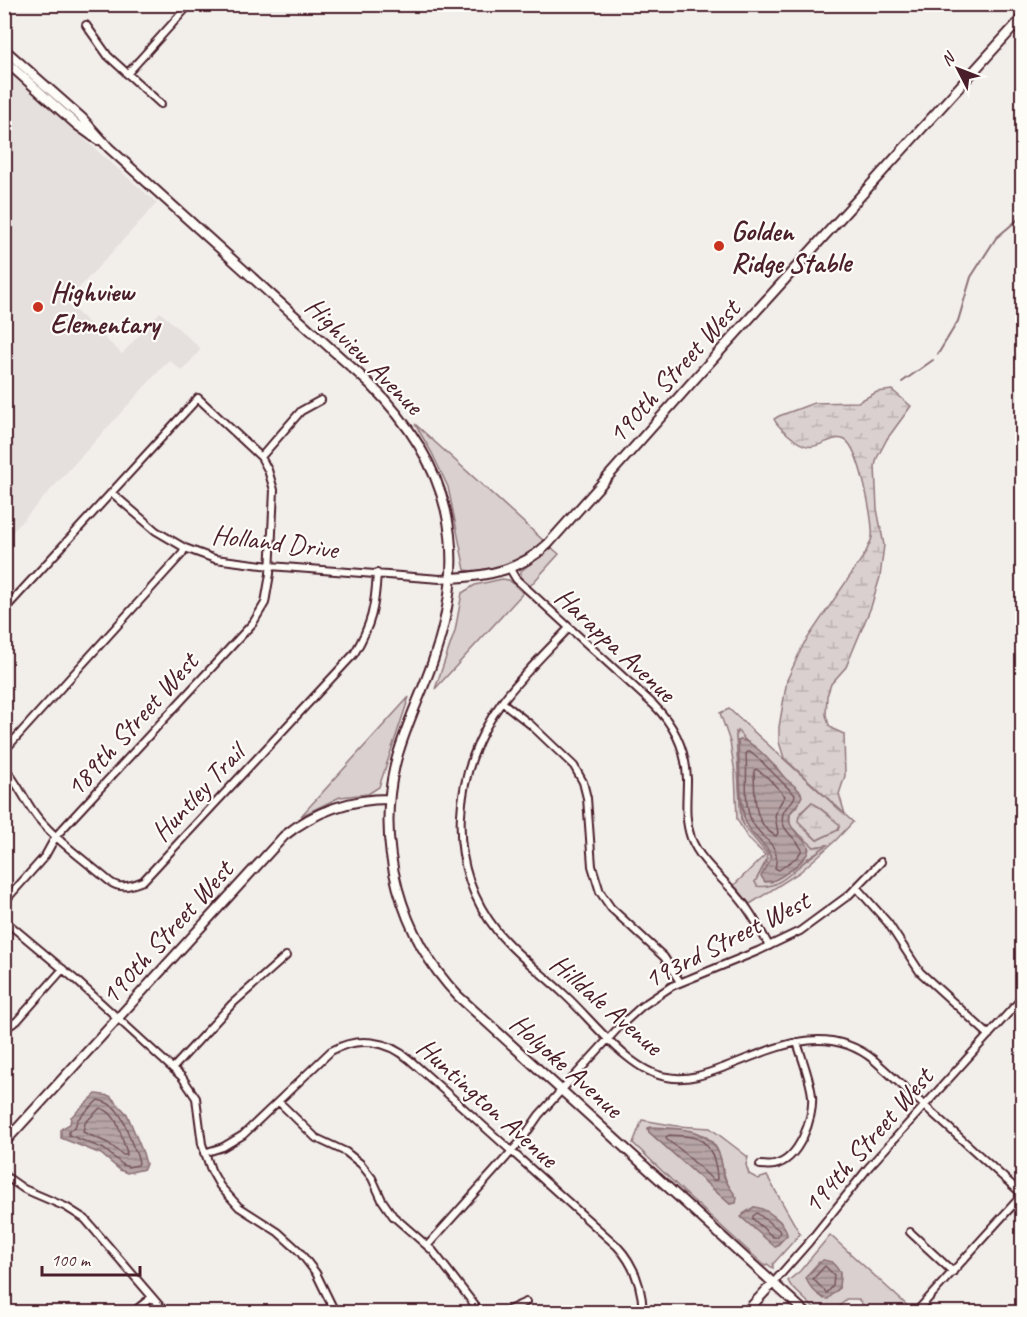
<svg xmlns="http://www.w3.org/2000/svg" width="1027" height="1317" viewBox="0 0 1027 1317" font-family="Caveat,sans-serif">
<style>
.built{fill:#e5dfdd}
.green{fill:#d9d0cf;stroke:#92787d;stroke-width:1.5;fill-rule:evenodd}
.wetland{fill:url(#wetland-marsh);stroke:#92787d;stroke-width:1.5}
.water{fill:url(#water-rules);stroke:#8b6f75;stroke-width:1.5}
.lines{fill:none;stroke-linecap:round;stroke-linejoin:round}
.shore{stroke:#76555c;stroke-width:1.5}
.stream{stroke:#8b6f75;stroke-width:2}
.minor-casing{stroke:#4a1f2b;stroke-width:10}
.tertiary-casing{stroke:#4a1f2b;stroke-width:12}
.minor{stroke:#fdfcf7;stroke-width:6}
.tertiary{stroke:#fdfcf7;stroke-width:8}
.poi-dot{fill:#c8321e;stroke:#fdfcf7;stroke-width:2}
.labels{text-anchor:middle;stroke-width:4.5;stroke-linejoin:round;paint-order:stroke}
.poi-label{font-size:28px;font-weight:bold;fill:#4a1f2b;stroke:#fdfcf7;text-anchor:start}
.street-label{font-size:28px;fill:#4a1f2b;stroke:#fdfcf7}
</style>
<defs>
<pattern id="wetland-marsh" width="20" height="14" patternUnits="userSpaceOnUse" patternTransform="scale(1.5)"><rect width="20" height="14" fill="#d9d0cf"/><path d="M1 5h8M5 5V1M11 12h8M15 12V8" fill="none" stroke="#bcb2b2"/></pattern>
<pattern id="water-rules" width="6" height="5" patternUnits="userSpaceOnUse" patternTransform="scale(1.5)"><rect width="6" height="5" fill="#b7a5a6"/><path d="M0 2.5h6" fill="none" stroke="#978687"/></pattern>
</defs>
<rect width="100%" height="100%" fill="#f2efeb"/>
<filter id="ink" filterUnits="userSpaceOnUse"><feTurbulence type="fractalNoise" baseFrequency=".0167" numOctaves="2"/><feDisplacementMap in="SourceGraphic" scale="12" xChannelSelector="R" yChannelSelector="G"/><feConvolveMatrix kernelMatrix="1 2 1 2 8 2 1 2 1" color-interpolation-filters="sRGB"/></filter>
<g filter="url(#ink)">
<path class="built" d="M5,70L157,203L66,302L122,354L160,312L201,349L182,371L169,360L5,540Z"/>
<path class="green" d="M415,424L545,542C524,556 491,576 465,570L448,487L432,453Z
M551,547L559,554L530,586L521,578V571Z
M502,579L509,580L523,593L435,689L455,631L462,593L475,585Z
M409,697L379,787L368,794L340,797L301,816Z
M729,709L853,822L836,840L800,872L750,904L734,885L765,855L747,837L737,819L735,773L730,742L720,713ZM736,732L777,768L786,780L801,792L798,805L790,813V826L814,847L827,845L775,884L755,882L768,857C763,843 748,834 741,820ZM812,802L830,816L838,830L817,840L801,826V812Z
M642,1120L677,1126L710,1128L748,1157L746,1165L749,1174L758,1179L767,1176L800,1234L773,1264V1268L767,1264L765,1266L685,1193L633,1143ZM659,1128C686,1131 713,1127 721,1160C724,1174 725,1183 735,1195L730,1204L649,1132L648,1129ZM754,1207C766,1209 786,1222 787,1235L776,1247L743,1214Z
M830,1235L910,1308L907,1312H865V1307L858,1299H846L840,1306V1312H818L791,1286L788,1281L800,1271ZM819,1262L840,1272L839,1289L824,1299L813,1288L809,1273Z"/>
<path class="wetland" d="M892,390L911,406L887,439L877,458L875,466L877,509L884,545L880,577L871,607L846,667L831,684L827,696L826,715L829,725L835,730L844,734L845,776L839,794L845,814L784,758L779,742V727L787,680L803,645L865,554C867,549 871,542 872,537C874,521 859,447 845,440C826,432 817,461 790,436C784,431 777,426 774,419L779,416L814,403L858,402L877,392Z
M738,731L745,740L738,741C740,763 738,801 745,820C750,835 765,844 771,858L768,867L771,882C784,874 804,865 809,849L803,838L814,847L827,845C821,850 813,854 807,859C793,871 777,890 757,886L755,882L767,861V854L744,826L741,816L736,736Z
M812,802L840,825L838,830L817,840L798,821L799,815Z"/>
<path class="water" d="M740,740C755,740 776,769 786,779C792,785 799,787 802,796C799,804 795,806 791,812C783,825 802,836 808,846V853C800,863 778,883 765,882L761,876L771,858L767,848L752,833L745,821L741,794L738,741Z
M96,1094L110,1096L127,1114L143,1153L146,1164L144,1169L127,1173L120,1170L101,1154L61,1138V1129L70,1124L71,1117Z
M651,1127C679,1128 712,1127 721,1160C722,1165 721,1170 723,1174C726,1184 732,1190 737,1198L736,1203L730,1204L649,1132L648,1128Z
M754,1207C766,1208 786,1223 787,1235L775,1247L741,1217Z
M823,1260L832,1262L840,1272L839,1288L828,1299C819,1298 808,1286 806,1277Z"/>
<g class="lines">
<path class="shore" d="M747,752H750L761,761L795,795C794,802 788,804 784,811C776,829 797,837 802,850L797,857L779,870L775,868C782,842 760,840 751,820C743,801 748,776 746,755Z
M756,769L767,777L785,796L778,807L775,816L778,833L776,836C752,824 755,795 754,771Z
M98,1100C121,1104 125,1125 132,1144C135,1151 138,1156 139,1163L138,1165L128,1167L123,1165L104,1149L69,1135V1131L75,1127L78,1119Z
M100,1108C119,1113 120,1136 127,1152L126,1155H123L108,1143L83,1132L85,1123Z
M669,1135C678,1136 689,1135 698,1139C712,1144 717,1167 717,1180H713L681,1150L667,1140L666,1137Z
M757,1213L779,1230L780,1233L777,1237H773L753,1219V1216Z
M825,1266L834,1275L833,1286L827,1293L813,1279Z"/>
<path class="stream" d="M938,354L958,321L971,277L996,238L1022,216
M902,382L933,360"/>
<defs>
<path id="minor" d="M86,25L108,56L161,104
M127,74L190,4
M261,457L301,411L321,400
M112,493L156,531L185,548L215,559L270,566L440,579L452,578
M510,569L516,579L654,705C674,725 686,750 687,779C687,800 684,818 691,838C701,863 724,879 740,899C752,913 760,929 769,946
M4,610L198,398L261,457L268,470L274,490L270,574L265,603L253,623L56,836L45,856L4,902
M569,628C546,652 522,675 502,702C453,769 443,863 497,931C516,955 543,974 566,996C593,1021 630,1072 667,1077C688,1081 706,1074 725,1067C776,1048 825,1021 874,1060L1022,1194
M502,702L531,725L574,766L583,782L587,798L592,866L600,892L611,908L664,957L680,982
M4,751L182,554L185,548
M4,767C18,783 25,802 38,818C58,842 86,861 109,881C120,890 130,886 143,881L354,654C372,624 375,607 377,573
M857,888L888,923L920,972L989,1035
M4,920L77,981L182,1077L196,1098L202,1144L211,1170L220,1186L239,1207L278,1232L299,1251L316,1273L335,1312
M4,1029L17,1021L63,969
M173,1068L232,1004L286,956
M279,1102L316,1138L346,1152L361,1164L372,1178L382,1200L393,1216L433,1251L480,1312
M204,1153L223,1147L243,1135L331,1051C358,1036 387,1040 410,1060L617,1246C634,1264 642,1287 643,1312
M760,1165C765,1165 770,1166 774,1165C799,1160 814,1118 812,1096C810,1078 802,1059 797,1042
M4,1175L24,1189L66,1207L85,1219L165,1312
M910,1232L953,1272
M427,1246L521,1141L539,1115L620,1026L642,1006L672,986L758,951L800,931L849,895L881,862
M773,1283L809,1242L868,1168L1022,998
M133,1312L152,1297
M504,1312L526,1302
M916,1312L1022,1195"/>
<path id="tertiary" d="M4,49L82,118L109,148L370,384C451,465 470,550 434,658C422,694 404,728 395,765C376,846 400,935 458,996L805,1312
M4,60L77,125L98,140
M452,578C488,576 521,570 548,544L701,372L1022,18
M4,1143L284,836C315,811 350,799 389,799
M746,1312L773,1283"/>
</defs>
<use href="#minor" class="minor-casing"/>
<use href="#tertiary" class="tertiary-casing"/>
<use href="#minor" class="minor"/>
<use href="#tertiary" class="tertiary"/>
</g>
</g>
<g class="poi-dot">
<circle cx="719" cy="246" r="6"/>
<circle cx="38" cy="307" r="6"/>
</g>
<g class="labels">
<g class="poi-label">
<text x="731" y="240">Golden<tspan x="731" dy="32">Ridge Stable</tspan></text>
<text x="50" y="301">Highview<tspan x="50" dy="32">Elementary</tspan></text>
</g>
<g class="street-label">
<text transform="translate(365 355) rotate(45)" y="10">Highview Avenue</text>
<text transform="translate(673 371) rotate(-48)" y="10">190th Street West</text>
<text transform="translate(275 541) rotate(7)" y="10">Holland Drive</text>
<text transform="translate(616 644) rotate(43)" y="10">Harappa Avenue</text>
<text transform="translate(131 724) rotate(-48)" y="10">189th Street West</text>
<text transform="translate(197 792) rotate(-47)" y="10">Huntley Trail</text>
<text transform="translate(166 932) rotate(-48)" y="10">190th Street West</text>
<text transform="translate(726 939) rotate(-27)" y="10">193rd Street West</text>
<text transform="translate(607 1004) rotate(41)" y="10">Hilldale Avenue</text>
<text transform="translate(567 1065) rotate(42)" y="10">Holyoke Avenue</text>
<text transform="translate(488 1102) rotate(42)" y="10">Huntington Avenue</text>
<text transform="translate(867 1140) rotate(-49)" y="10">194th Street West</text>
</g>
</g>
<rect width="1027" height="1317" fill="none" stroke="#fdfcf7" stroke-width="24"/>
<rect x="12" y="12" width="1003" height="1293" fill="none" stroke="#4a1f2b" stroke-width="2" filter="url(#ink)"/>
<g transform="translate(958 69) rotate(312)" stroke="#fdfcf7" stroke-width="4.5" paint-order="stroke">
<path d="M0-4.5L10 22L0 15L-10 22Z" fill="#4a1f2b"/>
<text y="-9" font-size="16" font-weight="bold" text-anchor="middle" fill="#4a1f2b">N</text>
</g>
<path d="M42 1266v9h98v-9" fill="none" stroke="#4a1f2b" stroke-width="3"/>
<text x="51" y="1266" font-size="18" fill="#4a1f2b" stroke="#fdfcf7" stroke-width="4.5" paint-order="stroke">100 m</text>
</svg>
